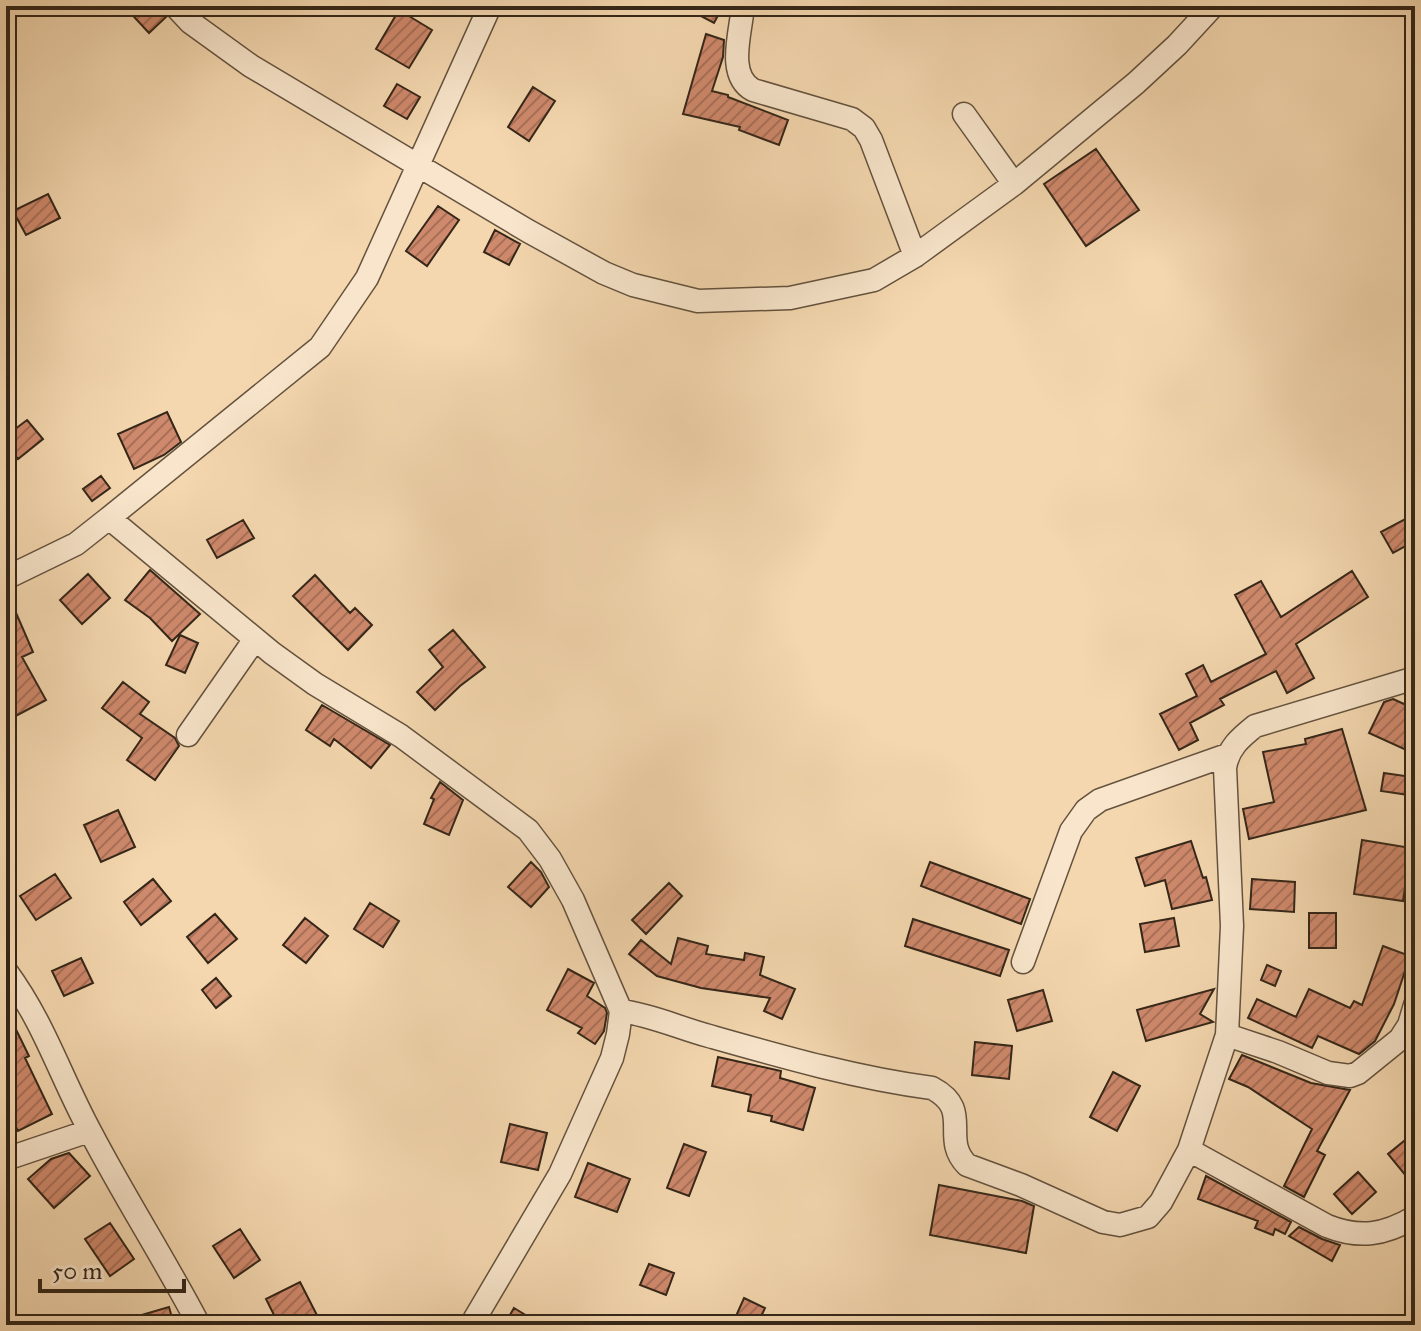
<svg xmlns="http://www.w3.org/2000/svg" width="1421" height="1331" viewBox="0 0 1421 1331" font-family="'IM FELL Great Primer',serif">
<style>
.building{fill:url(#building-hatch);stroke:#342618;stroke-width:2}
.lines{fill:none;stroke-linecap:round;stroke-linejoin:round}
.minor-casing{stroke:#64523e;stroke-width:25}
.minor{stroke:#f8e5cb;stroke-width:22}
</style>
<defs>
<pattern id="building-hatch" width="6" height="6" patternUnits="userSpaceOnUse" patternTransform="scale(2)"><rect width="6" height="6" fill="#cf896c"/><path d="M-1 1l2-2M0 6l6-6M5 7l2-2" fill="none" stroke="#a97058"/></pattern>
</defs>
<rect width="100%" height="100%" fill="#f4d7af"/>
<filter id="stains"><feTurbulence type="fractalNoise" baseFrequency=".0025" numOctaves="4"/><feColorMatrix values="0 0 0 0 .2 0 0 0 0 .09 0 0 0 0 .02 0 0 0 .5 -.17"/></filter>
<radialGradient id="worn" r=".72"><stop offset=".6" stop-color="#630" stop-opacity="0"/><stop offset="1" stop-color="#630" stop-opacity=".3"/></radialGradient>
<path class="building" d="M124,6H157L166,17L149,33Z
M682,6H723L714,23Z
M399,10L432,30L409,68L376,49Z
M706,34L724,40L723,57L712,91L728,95V97L788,120L779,145L739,130L740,127L683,114Z
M397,84L420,97L407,119L384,106Z
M533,87L555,101L529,141L508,127Z
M1096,149L1139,210L1086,246L1044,184Z
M48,194L60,218L26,235L13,211Z
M438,206L459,220L427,266L406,251Z
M495,230L520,244L509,265L484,252Z
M167,412L181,442L164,455L134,469L118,434Z
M27,420L43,439L18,459L6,445V436Z
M101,476L110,488L92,501L83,489Z
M1409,517L1415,528V541L1393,553L1381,532Z
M243,520L254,538L217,558L207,540Z
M150,570L200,614L172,641L150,618L125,600Z
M1352,571L1368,597L1296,644L1314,678L1287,693L1276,671L1220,699L1224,705L1190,723L1198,740L1179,750L1160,714L1197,696L1186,674L1203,665L1211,682L1266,654L1235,595L1261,581L1281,617Z
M88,574L110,598L82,624L60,600Z
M315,575L350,613L355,608L372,625L348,650L293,596Z
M7,592L33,652L22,657L46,700L6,721Z
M453,630L485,667L460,686L435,710L417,692L443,667L429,650Z
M180,635L198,643L185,673L166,665Z
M123,682L149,702L140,714L175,738L179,746L155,780L127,760L142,738L102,708Z
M1393,699L1415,709V754L1369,733L1384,702Z
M322,705L390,745L371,768L334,739L330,746L306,730Z
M1342,729L1366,810L1249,839L1243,809L1274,802L1263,752L1306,744L1305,739Z
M1384,773L1412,777L1409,795L1381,791Z
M440,782L463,800L449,835L424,824L434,799L431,798Z
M118,810L135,847L101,862L84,825Z
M1362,840L1411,848L1403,901L1354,894Z
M1191,841L1203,878L1206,877L1212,900L1172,909L1165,880L1145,886L1136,858Z
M531,862L541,872L549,887L531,907L508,887Z
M930,862L1030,899L1021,924L921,886Z
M55,874L71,898L36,920L20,896Z
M153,879L171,901L141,925L124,902Z
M1252,879L1295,882L1294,912L1250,909Z
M669,883L682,896L646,934L632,920Z
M370,903L399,921L383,947L354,929Z
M1309,913H1336V948H1309Z
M215,914L237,939L208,963L187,937Z
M305,918L328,936L306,963L283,945Z
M1174,918L1179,946L1145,952L1140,924Z
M913,919L1009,950L1000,976L905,946Z
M678,938L708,946L706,954L744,960L745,953L764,957L760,975L795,989L782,1019L764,1011L770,998L701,988L657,976L629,954L641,940L671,964Z
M1383,946L1410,956L1394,1004L1375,1041L1359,1054L1318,1036L1312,1048L1248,1018L1257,999L1296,1017L1309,989L1350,1008L1354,1001L1362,1005Z
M81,958L93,983L64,996L52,971Z
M1267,965L1281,971L1275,986L1261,980Z
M568,969L594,983L587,996L605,1008L607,1013L604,1031L595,1044L578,1033L582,1028L547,1010Z
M216,978L231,996L216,1008L202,990Z
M1214,989L1200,1014L1213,1022L1146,1041L1137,1010Z
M1043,990L1052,1021L1017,1031L1008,1000Z
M6,1009L29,1056L25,1058L52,1114L18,1131L6,1107Z
M975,1042L1012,1046L1009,1079L972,1075Z
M1242,1055L1311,1083L1350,1090L1317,1151L1325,1155L1304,1197L1284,1186L1312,1129L1248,1087L1229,1079Z
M718,1057L781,1071L780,1078L815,1088L803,1130L771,1121L772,1116L748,1111L751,1095L712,1086Z
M1113,1072L1140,1086L1117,1131L1090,1117Z
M510,1124L547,1133L538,1170L501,1162Z
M1415,1132V1187L1388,1154Z
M684,1144L706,1152L689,1196L667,1188Z
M69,1153L90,1176L54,1208L28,1179L51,1159Z
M588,1163L630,1179L617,1212L575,1197Z
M1358,1172L1376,1192L1352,1214L1334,1194Z
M1206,1176L1291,1222L1285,1234L1275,1229L1273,1235L1255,1228L1258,1221L1198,1199Z
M939,1185L1022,1201L1034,1206L1026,1253L930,1235Z
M110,1223L134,1259L110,1276L85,1239Z
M1299,1227L1322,1239L1340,1245L1332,1261L1289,1236Z
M240,1229L260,1260L234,1278L213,1246Z
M649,1264L674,1273L666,1295L640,1285Z
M300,1282L322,1325H279L266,1299Z
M744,1298L765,1308L757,1325H732Z
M169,1307L174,1325H121V1321Z
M514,1308L542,1325H504Z"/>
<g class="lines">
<defs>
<path id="minor" d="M175,6L190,22L251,66L528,231L604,273L633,285L698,301L790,298L874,280L915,256L1014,184L1136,83L1177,45L1213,6
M743,6C741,32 726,75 753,90L852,119L864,128L871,140L915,256
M964,114L1014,184
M109,518L320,347L367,278L490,6
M6,578L76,544L109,518L272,653L315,684L401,736L528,830L550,859L573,900L621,1011L618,1034L612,1058L560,1174L471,1325
M188,735L255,639
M1023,962L1071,831L1086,810L1100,800L1227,755
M6,971C45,1024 60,1076 91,1133C125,1198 165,1260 199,1325
M621,1011C652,1015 679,1028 709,1036C783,1057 856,1078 932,1088C974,1110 940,1138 967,1165L1021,1185L1103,1222L1120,1225L1148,1217L1161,1202L1189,1150L1227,1035L1232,926L1225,768C1228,748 1240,738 1255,726L1415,678
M1227,1035L1278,1052L1328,1073L1350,1076L1358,1073L1400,1039L1409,1025L1415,1005
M1189,1150L1327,1226C1360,1239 1384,1235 1415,1217
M6,1159L89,1131"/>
</defs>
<use href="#minor" class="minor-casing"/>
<use href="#minor" class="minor"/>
</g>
<rect width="1421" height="1331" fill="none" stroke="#f4d7af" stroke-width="32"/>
<rect x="8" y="8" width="1405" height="1315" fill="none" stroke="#342618" stroke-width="4"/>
<rect x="16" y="16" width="1389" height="1299" fill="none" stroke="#342618" stroke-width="2"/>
<path d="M40 1279v12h144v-12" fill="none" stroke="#342618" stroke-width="4"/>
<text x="52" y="1279" font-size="24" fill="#342618" stroke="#f8e5cb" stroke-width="6" paint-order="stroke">50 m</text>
<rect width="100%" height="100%" filter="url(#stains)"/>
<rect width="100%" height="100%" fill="url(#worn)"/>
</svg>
